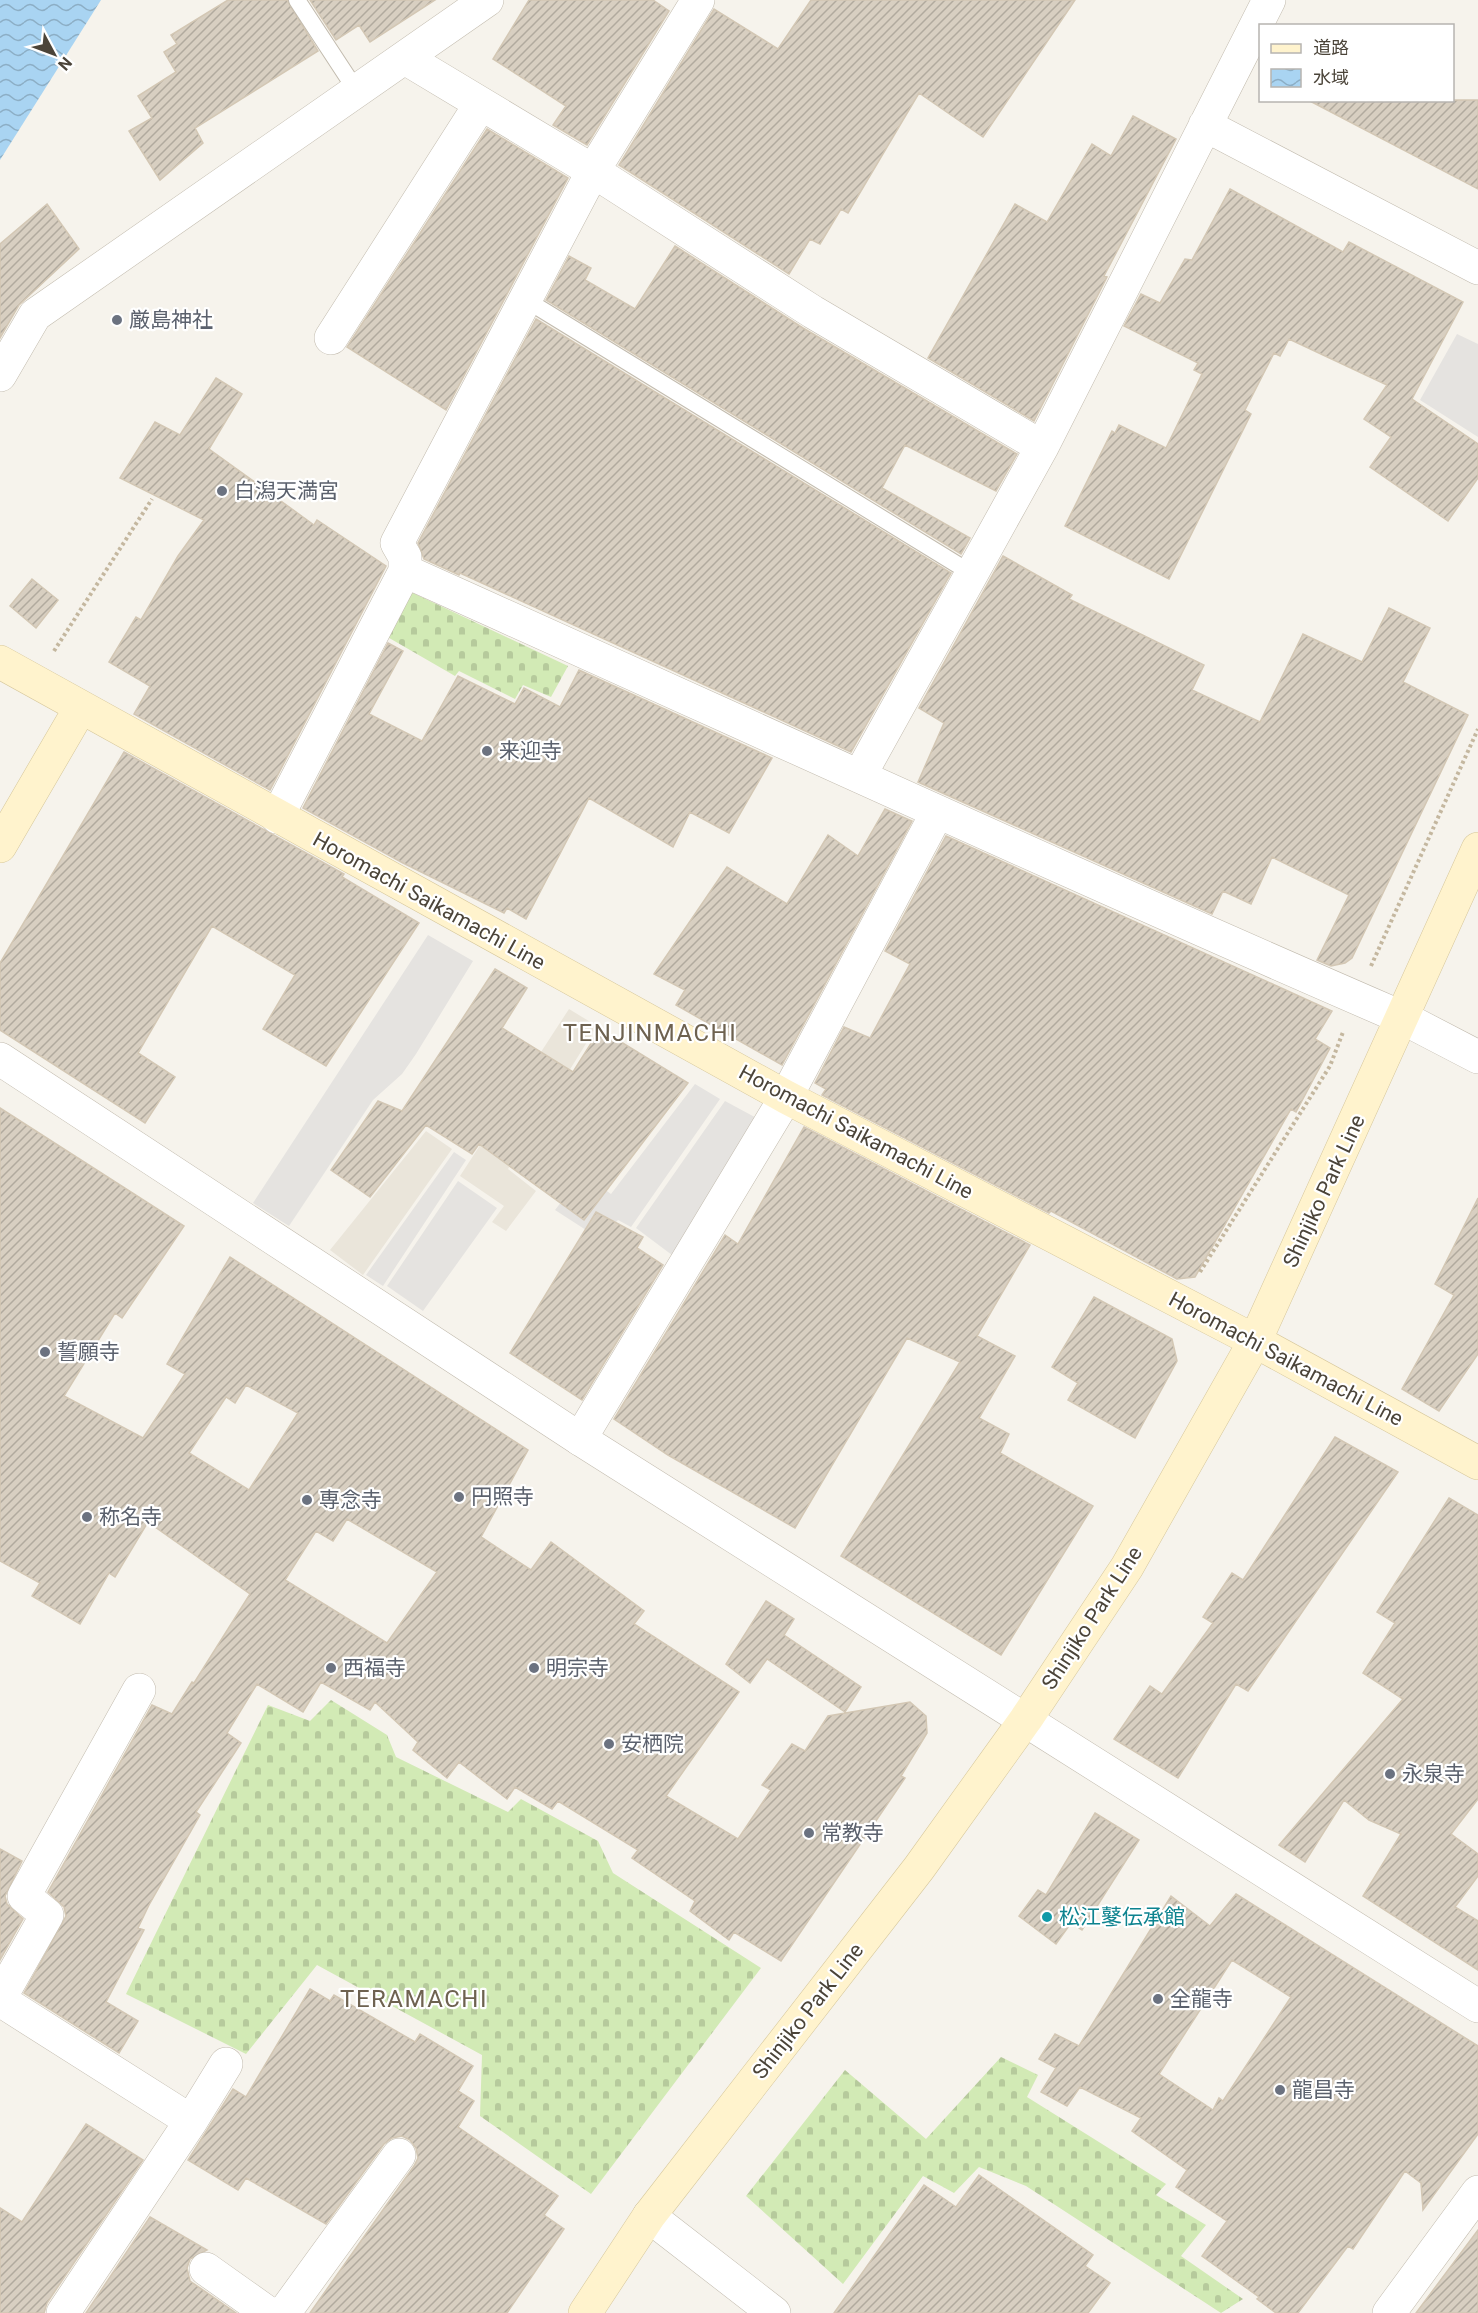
<svg xmlns="http://www.w3.org/2000/svg" width="1478" height="2313" viewBox="0 0 1478 2313" font-family="Roboto,'Noto Sans JP',sans-serif">
<style>
.residential{fill:#eae5da}
.cemetery{fill:url(#cemetery-stones)}
.parking{fill:#e5e3e0}
.water{fill:url(#water-waves)}
.building{fill:url(#building-hatch);stroke:#d3c7b4;stroke-width:1.5;fill-rule:evenodd}
.lines{fill:none;stroke-linecap:round;stroke-linejoin:round}
.service-casing{stroke:#c2bbae;stroke-width:18}
.minor-casing{stroke:#c2bbae;stroke-width:34}
.tertiary-casing{stroke:#c2bbae;stroke-width:34}
.secondary-casing{stroke:#d6c79b;stroke-width:34}
.path{stroke:#c4b79f;stroke-width:4;stroke-dasharray:3 3;stroke-linecap:butt}
.service{stroke:#fff;stroke-width:16}
.minor{stroke:#fff;stroke-width:33}
.tertiary{stroke:#fff;stroke-width:33}
.secondary{stroke:#fff3cd;stroke-width:33}
.worship-dot{fill:#6b7280;stroke:#fff;stroke-width:2}
.culture-dot{fill:#0f9aa8;stroke:#fff;stroke-width:2}
.labels{text-anchor:middle;stroke-width:4.5;stroke-linejoin:round;paint-order:stroke}
.worship-label{font-size:21px;fill:#5b616d;stroke:#fff;text-anchor:start}
.street-label{font-size:21px;fill:#4b4439;stroke:#fff}
.culture-label{font-size:21px;fill:#0d838f;stroke:#fff;text-anchor:start}
.quarter-label{font-size:24px;letter-spacing:1.5px;fill:#6e6250;stroke:#fff}
</style>
<defs>
<pattern id="cemetery-stones" width="16" height="16" patternUnits="userSpaceOnUse" patternTransform="scale(1.5)"><rect width="16" height="16" fill="#d2eab5"/><path d="M2 7V4a2 2 0 0 1 4 0v3zM10 15v-3a2 2 0 0 1 4 0v3z" fill="#b6ca9c"/></pattern>
<pattern id="water-waves" width="16" height="10" patternUnits="userSpaceOnUse" patternTransform="scale(1.5)"><rect width="16" height="10" fill="#a9d4f2"/><path d="M0 5q4-4 8 0t8 0" fill="none" stroke="#8caec5"/></pattern>
<pattern id="building-hatch" width="6" height="6" patternUnits="userSpaceOnUse" patternTransform="scale(1.5)"><rect width="6" height="6" fill="#d8cfc1"/><path d="M-1 1l2-2M0 6l6-6M5 7l2-2" fill="none" stroke="#b1aa9e"/></pattern>
</defs>
<rect width="100%" height="100%" fill="#f6f3ec"/>
<path class="residential" d="M569,1009L597,1026L508,1169L536,1191L506,1231L492,1222L504,1206L460,1176Z
M426,1131L452,1149L363,1275L330,1250Z"/>
<path class="cemetery" d="M413,593L568,666L551,697L523,685L515,699L459,671L455,676L384,635L405,596Z
M331,1700L387,1735L396,1757L508,1812L521,1799L598,1841L613,1873L761,1968L591,2194L480,2116L482,2055L317,1965L246,2054L126,1994L268,1705L310,1721Z
M1001,2057L1038,2075L1027,2097L1166,2184L1156,2195L1206,2225L1181,2256L1243,2299L1221,2313L1026,2186L979,2167L954,2193L923,2176L843,2284L746,2196L845,2070L926,2139Z"/>
<path class="parking" d="M1457,334L1478,344V437L1420,400Z
M428,935L473,961L416,1054L402,1074L373,1100L289,1226L253,1203Z
M695,1084L720,1099L631,1227L618,1220L612,1226L586,1230L555,1210L583,1174L611,1194Z
M725,1101L762,1121L672,1255L636,1228Z
M454,1152L466,1160L383,1286L366,1275Z
M458,1181L497,1208L423,1311L387,1286Z"/>
<path class="water" d="M0,0H101L0,160Z"/>
<path class="building" d="M228,0H287L318,51L195,128L203,143L160,180L129,131L152,118L138,96L176,72L164,52L177,44L171,35Z
M310,0H435L370,42L359,25L336,40Z
M529,0H653L669,11L587,145L553,125L566,106L493,59Z
M811,0H1075L983,137L919,93L848,213L841,209L820,244L810,239L789,274L619,165L714,9L778,49Z
M1308,100H1478V189Z
M1133,116L1176,139L1104,276L1107,277L1034,421L928,358L1015,204L1047,222L1092,144L1111,156Z
M487,129L568,178L446,410L347,347Z
M1230,189L1343,252L1349,242L1463,302L1412,399L1478,444V478L1448,521L1370,467L1391,437L1364,419L1387,385L1289,339L1280,356L1274,353L1245,410L1251,414L1169,579L1065,526L1112,431L1115,433L1119,425L1166,448L1202,374L1194,370L1198,363L1124,326L1141,294L1160,303L1185,259L1192,260Z
M47,204L79,249L19,305L0,338V244Z
M675,246L803,328L1017,454L996,491L905,445L882,488L970,538L961,554L546,300L569,256L591,268L585,280L635,309Z
M536,319L951,573L851,752L460,573L459,575L424,559L418,543Z
M216,378L242,394L209,449L314,525L317,520L386,566L270,790L134,714L150,686L109,662L136,617L141,620L178,556L204,520L120,478L155,422L180,435Z
M1003,556L1072,595L1069,599L1204,665L1192,690L1260,722L1303,634L1362,662L1389,608L1430,628L1403,682L1468,715L1352,958L1345,963L1331,966L1317,960L1349,895L1272,857L1251,904L1223,891L1212,914L918,782L944,723L919,708Z
M32,579L58,600L36,628L10,606Z
M388,643L403,651L369,714L422,741L458,676L515,704L524,688L560,707L579,670L772,758L729,833L690,812L673,847L589,798L526,919L507,908L504,913L403,863L303,808Z
M124,752L344,874L342,877L419,923L326,1066L263,1029L295,975L212,926L138,1053L175,1077L145,1123L0,1030V963Z
M885,809L912,821L782,1065L676,1005L685,990L654,974L727,867L787,904L828,835L858,856Z
M946,836L1332,1011L1315,1039L1330,1048L1296,1112L1291,1109L1195,1277L1177,1279L1051,1211L1049,1213L822,1095L826,1089L815,1083L844,1027L870,1038L910,964L885,951Z
M495,969L527,988L502,1028L573,1072L600,1029L688,1083L584,1220L479,1144L472,1154L426,1125L370,1197L331,1170L378,1101L402,1111Z
M0,1108L184,1226L122,1318L115,1313L64,1396L143,1438L185,1374L167,1364L230,1257L528,1450L481,1537L531,1570L551,1542L644,1611L634,1624L739,1692L666,1796L738,1839L771,1790L762,1785L792,1744L805,1751L828,1716L910,1702L926,1716L927,1733L901,1776L905,1778L781,1961L734,1932L729,1940L690,1911L695,1901L632,1858L638,1850L558,1801L552,1809L515,1787L507,1799L459,1762L447,1778L413,1750L418,1742L375,1702L370,1710L321,1682L303,1712L257,1684L227,1733L241,1743L196,1812L200,1815L149,1905L138,1928L144,1930L106,2002L138,2021L119,2053L24,1993L66,1916L64,1907L48,1892L152,1705L172,1714L192,1682L194,1683L250,1594L148,1522L115,1577L109,1573L80,1624L32,1596L40,1583L0,1561ZM246,1385L298,1413L249,1490L189,1453L226,1397L235,1403ZM347,1519L437,1572L387,1643L285,1580L316,1531L333,1541Z
M804,1127L1030,1245L977,1336L1015,1356L979,1418L1009,1434L1000,1453L1093,1506L1001,1655L841,1556L960,1362L907,1338L795,1528L668,1455L614,1419L725,1235L738,1244Z
M1478,1198V1354L1439,1411L1402,1389L1454,1295L1435,1284Z
M596,1212L643,1237L637,1248L663,1265L582,1400L510,1353Z
M1094,1297L1172,1339L1177,1361L1135,1438L1068,1400L1078,1383L1052,1367Z
M1335,1437L1398,1472L1248,1691L1236,1684L1178,1778L1114,1739L1150,1686L1162,1694L1213,1623L1203,1617L1232,1573L1243,1580Z
M1449,1498L1478,1515V1799L1451,1834L1478,1854V1876L1455,1907L1478,1921V1970L1363,1896L1401,1834L1369,1820L1344,1800L1305,1862L1279,1845L1403,1699L1363,1673L1395,1623L1377,1612Z
M766,1601L794,1619L784,1635L861,1687L845,1712L767,1659L750,1683L726,1664Z
M1095,1813L1139,1840L1082,1930L1071,1923L1056,1944L1019,1916L1038,1890L1046,1895Z
M0,1849L22,1861L5,1896L7,1904L23,1919L0,1960Z
M1236,1894L1478,2046V2134L1423,2210L1421,2183L1405,2171L1353,2249L1348,2246L1298,2313H1276L1257,2299L1259,2297L1202,2256L1227,2221L1176,2187L1187,2170L1132,2131L1141,2118L1080,2087L1067,2106L1041,2092L1056,2068L1039,2059L1055,2034L1079,2046L1171,1896L1210,1926ZM1232,1960L1291,1997L1223,2101L1219,2098L1213,2110L1159,2074Z
M310,1989L330,2001L334,1995L415,2042L420,2034L473,2066L458,2091L474,2101L458,2127L558,2196L544,2215L564,2229L507,2313H310L414,2166L418,2158L416,2148L410,2140L402,2136L392,2138L384,2144L326,2224L246,2178L238,2190L188,2160L233,2089L246,2097Z
M86,2124L143,2160L47,2303L44,2313H0V2208L22,2222Z
M979,2175L1093,2255L1085,2266L1110,2283L1088,2313H834L924,2185L956,2207Z
M150,2217L207,2250L190,2259L187,2268L190,2281L236,2313H86Z
M1478,2230V2313H1416Z"/>
<g class="lines">
<defs>
<path id="service" d="M297,0L356,90
M523,298L971,573"/>
<path id="minor" d="M405,58L593,171L813,312L1042,447
M1205,125L1478,268
M331,338L480,105
M0,375L35,315L487,0
M405,571C737,720 1068,873 1403,1018L1478,1057
M860,775L1042,447L1269,0
M277,817L405,571V557L397,543L593,171L698,0
M580,1439L786,1097L937,813
M0,1998L47,1915L24,1896L139,1690
M0,2000L191,2121
M649,2216L774,2313
M206,2269L268,2313
M63,2313L191,2121L226,2064
M284,2313L399,2155
M1389,2313L1478,2192"/>
<path id="tertiary" d="M0,1059L580,1439L1478,2006"/>
<path id="secondary" d="M0,662L786,1097L1255,1341L1478,1463
M0,846L81,707
M585,2313L649,2216L919,1868L1026,1719L1127,1567L1255,1341L1478,849"/>
</defs>
<use href="#service" class="service-casing"/>
<use href="#minor" class="minor-casing"/>
<use href="#tertiary" class="tertiary-casing"/>
<use href="#secondary" class="secondary-casing"/>
<path class="path" d="M54,651L152,499
M1371,966L1478,729
M1200,1272L1330,1066L1343,1032"/>
<use href="#service" class="service"/>
<use href="#minor" class="minor"/>
<use href="#tertiary" class="tertiary"/>
<use href="#secondary" class="secondary"/>
</g>
<g class="worship-dot">
<circle cx="117" cy="320" r="6"/>
<circle cx="222" cy="491" r="6"/>
<circle cx="487" cy="751" r="6"/>
<circle cx="45" cy="1352" r="6"/>
<circle cx="459" cy="1497" r="6"/>
<circle cx="307" cy="1500" r="6"/>
<circle cx="87" cy="1517" r="6"/>
<circle cx="331" cy="1668" r="6"/>
<circle cx="534" cy="1668" r="6"/>
<circle cx="609" cy="1744" r="6"/>
<circle cx="1390" cy="1774" r="6"/>
<circle cx="809" cy="1833" r="6"/>
<circle cx="1158" cy="1999" r="6"/>
<circle cx="1280" cy="2090" r="6"/>
</g>
<circle class="culture-dot" cx="1047" cy="1917" r="6"/>
<g class="labels">
<g class="worship-label">
<text x="129" y="327">厳島神社</text>
<text x="234" y="498">白潟天満宮</text>
<text x="499" y="758">来迎寺</text>
<text x="57" y="1359">誓願寺</text>
<text x="471" y="1504">円照寺</text>
<text x="319" y="1507">専念寺</text>
<text x="99" y="1524">称名寺</text>
<text x="343" y="1675">西福寺</text>
<text x="546" y="1675">明宗寺</text>
<text x="621" y="1751">安栖院</text>
<text x="1402" y="1781">永泉寺</text>
<text x="821" y="1840">常教寺</text>
<text x="1170" y="2006">全龍寺</text>
<text x="1292" y="2097">龍昌寺</text>
</g>
<g class="street-label">
<text transform="translate(429 901) rotate(29)" y="7">Horomachi Saikamachi Line</text>
<text transform="translate(856 1132) rotate(28)" y="7">Horomachi Saikamachi Line</text>
<text transform="translate(1324 1191) rotate(-65)" y="7">Shinjiko Park Line</text>
<text transform="translate(1286 1359) rotate(28)" y="7">Horomachi Saikamachi Line</text>
<text transform="translate(1092 1618) rotate(-57)" y="7">Shinjiko Park Line</text>
<text transform="translate(808 2011) rotate(-52)" y="7">Shinjiko Park Line</text>
</g>
<g class="culture-label">
<text x="1059" y="1924">松江鼕伝承館</text>
</g>
<g class="quarter-label">
<text x="650" y="1041">TENJINMACHI</text>
<text x="414" y="2007">TERAMACHI</text>
</g>
</g>
<rect x="1259" y="24" width="195" height="78" fill="#ffffff" stroke="#b7b4b0" stroke-width="1.5"/>
<rect x="1271" y="44" width="30" height="9" fill="#fff3cd" stroke="#b7b4b0" stroke-width="1.5"/>
<text x="1313" y="54" font-size="18" fill="#4b4439">道路</text>
<rect x="1271" y="69" width="30" height="18" fill="url(#water-waves)" stroke="#b7b4b0" stroke-width="1.5"/>
<text x="1313" y="84" font-size="18" fill="#4b4439">水域</text>
<g transform="translate(54 54) rotate(131)" stroke="#ffffff" stroke-width="4.5" paint-order="stroke">
<path d="M0-4.5L10 22L0 15L-10 22Z" fill="#4b4439"/>
<text y="-9" font-size="16" font-weight="bold" text-anchor="middle" fill="#4b4439">N</text>
</g>
</svg>
